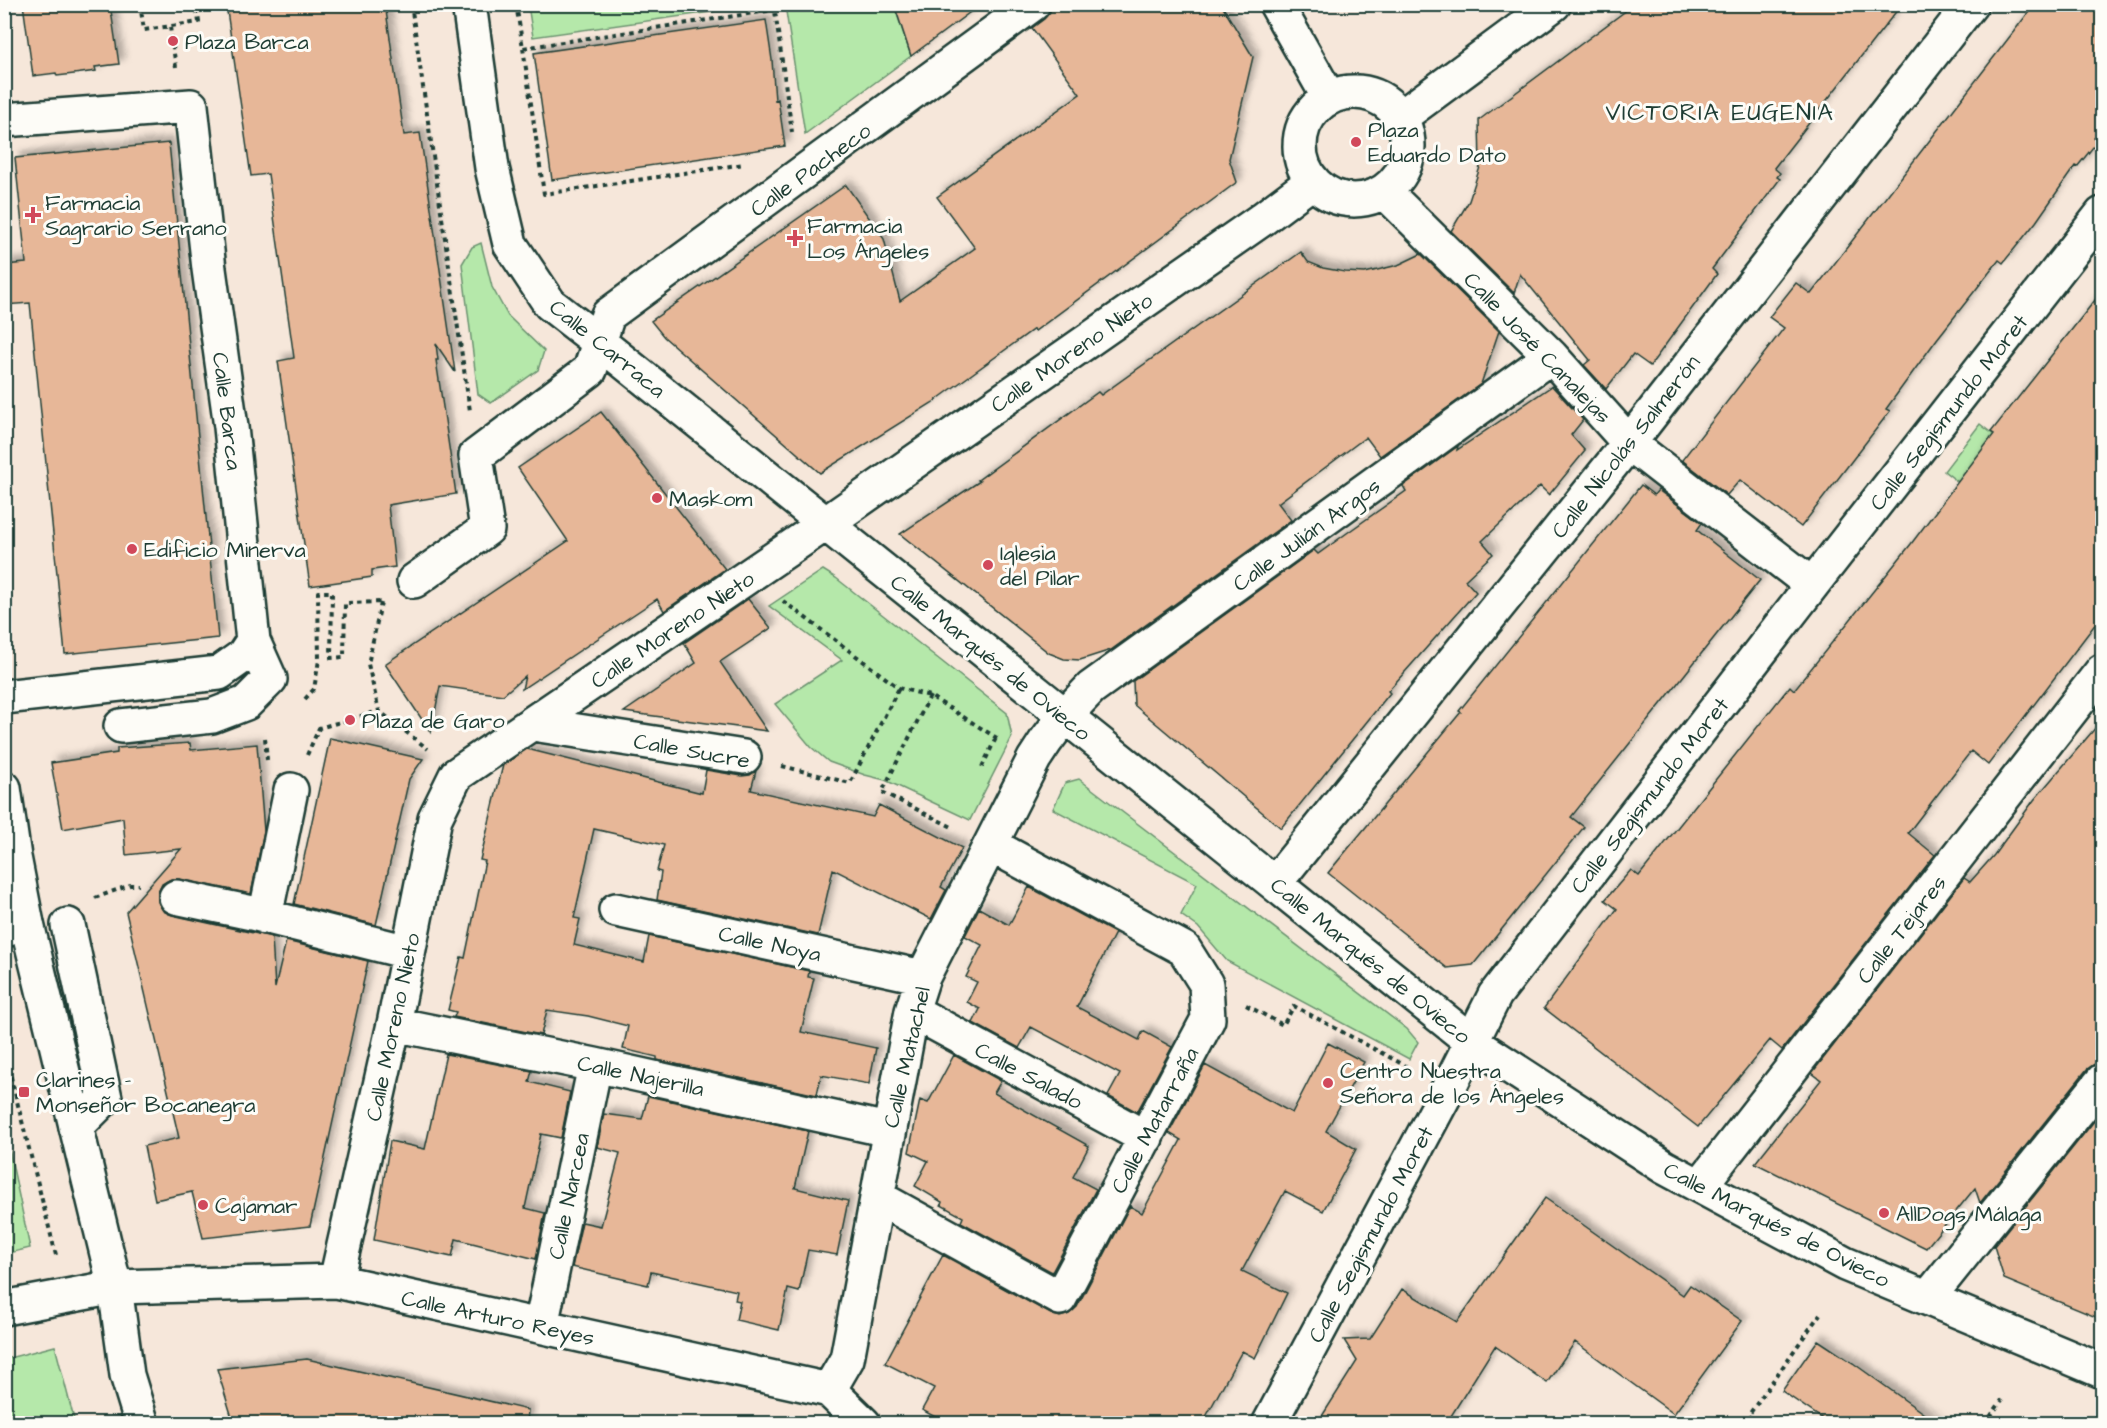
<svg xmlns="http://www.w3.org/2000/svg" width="2107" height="1428" viewBox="0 0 2107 1428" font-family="'Architects Daughter',sans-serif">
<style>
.green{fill:#b5e8aa;stroke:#6a926f;stroke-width:1.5}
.building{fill:#e7b798;stroke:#1f3d34;stroke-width:1.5;filter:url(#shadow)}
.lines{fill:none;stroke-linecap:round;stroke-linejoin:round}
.minor-casing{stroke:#1f3d34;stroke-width:38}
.major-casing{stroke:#1f3d34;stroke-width:38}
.path{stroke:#1f3d34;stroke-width:4;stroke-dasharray:4.5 4.5;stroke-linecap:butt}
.minor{stroke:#fdfcf7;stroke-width:33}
.major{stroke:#fdfcf7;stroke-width:33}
.poi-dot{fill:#d1495b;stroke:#fdfcf7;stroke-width:2}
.labels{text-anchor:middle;stroke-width:6;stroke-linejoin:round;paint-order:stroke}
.poi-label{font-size:22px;fill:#1f3d34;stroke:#fdfcf7;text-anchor:start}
.street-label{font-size:22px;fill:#1f3d34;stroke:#fdfcf7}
.neighbourhood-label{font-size:24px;letter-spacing:1.5px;fill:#1f3d34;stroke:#fdfcf7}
</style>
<defs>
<filter id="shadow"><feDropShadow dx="5.5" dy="-5.5" stdDeviation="3" flood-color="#0004"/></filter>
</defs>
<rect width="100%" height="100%" fill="#f6e7da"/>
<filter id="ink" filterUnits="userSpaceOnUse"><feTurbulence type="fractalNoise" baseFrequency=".0167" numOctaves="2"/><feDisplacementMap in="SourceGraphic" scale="12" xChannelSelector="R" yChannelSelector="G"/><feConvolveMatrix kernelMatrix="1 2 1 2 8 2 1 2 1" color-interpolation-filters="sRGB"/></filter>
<g filter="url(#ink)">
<path class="green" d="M761,5L533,37L528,5V4Z
M785,5H894L911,56L805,134Z
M481,243L492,287L508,316L544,351L538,370L491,403L478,394L462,264L472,247Z
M1980,424L2065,491L2029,537L1944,471Z
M823,570L836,578L1007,713L1012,737L970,820L885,780L865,775L829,762L811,747L775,704L842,660L769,606Z
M1079,779L1407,1029L1418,1042L1409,1059L1227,961L1198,927L1181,915L1197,884L1053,809L1065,783Z
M5,1130L30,1248L5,1254H4Z
M55,1346L75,1423H5V1359Z"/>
<path class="building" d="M23,4H110L119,64L95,67L96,71L74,74L57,76L56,73L33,76Z
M226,4H385L404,135L420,133L455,372L436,344L438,360H436L456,494L388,505L395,567L372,570V577L310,586L278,361L294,358L268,174L251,176Z
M894,4H981L911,56Z
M1051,4H1221L1253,57L1229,159L1237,182L1035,331L1034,329L932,403L820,473L664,337L651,321L846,185L884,239L900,301L975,248L937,197L1080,94L1032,28L1044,19L1050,12Z
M1635,4H1902L1774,168L1780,173L1777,177L1780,179L1712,269L1717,274L1650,366L1633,354L1606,389L1584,365L1590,360L1520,274L1514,293L1451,231L1469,201L1480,167L1479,120Z
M2035,4H2103V126L2094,138L2098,141L2077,167L2075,166L2036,222L2003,263L1999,260L1937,339L1886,409L1890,411L1801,527L1740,480L1727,495L1682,460L1784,328L1769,317L1796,283L1811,294Z
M766,20L772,60L775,100L778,99L785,146L552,180L534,53Z
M169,143L218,638L65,654L30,303L4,305V265L26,263L15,158Z
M1301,252L1308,262L1323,268L1345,272L1365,273L1398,265L1421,254L1499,331L1481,384L1380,456L1366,437L1278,503L1291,520L1111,650L1080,660L1064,659L1049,653L900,534L980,481L978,480L1098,392L1101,395Z
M2103,290V614L1988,765L1971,751L1908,833L1935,855L1782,1050L1770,1040L1698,1127L1544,1008L1617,909L1605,900L1631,870L1639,876L1790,686L1794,690L1911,544L1994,434L1991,432Z
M1552,386L1583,420L1571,435L1585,451L1549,495L1540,486L1482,541L1493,554L1465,580L1476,592L1388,691L1390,693L1281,828L1134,705L1133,681L1314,550L1318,554L1347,533L1406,491L1403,486L1458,446L1457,450Z
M601,412L725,569L664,611L657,599L522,689L525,676L503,695L440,686L431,733L385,664L568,541L518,468Z
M1641,485L1654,495L1658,490L1702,523L1697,530L1760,580L1571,817L1584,827L1473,965L1447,968L1328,873L1461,712L1459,711Z
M748,599L771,628L720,662L767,731L624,712L696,663L684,643Z
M2103,719V1063L2095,1064L2087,1069L1980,1203L1975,1188L1926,1248L1755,1163L1821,1080L1812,1073L1964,878L1970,882L1994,855L2034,800Z
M330,738L423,759L409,779L376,925L294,904Z
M190,743L191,750L257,744L264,831L251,894L180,879H171L162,884L158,893V902L163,911L172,915L272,937L275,988L286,941L368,961L310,1226L203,1238L192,1192L155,1200L144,1146L179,1138L126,912L181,849L126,855L123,818L63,829L51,763L117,753V748Z
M527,749L702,793L706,770L742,776L750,775L756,771L751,790L873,817L879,805L962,848L941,887L946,890L931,919L833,869L818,935L657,900L661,872L657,871L664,845L594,829L574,918L580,919L574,945L644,962L649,936L809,971L808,977L814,978L801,1032L876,1048L869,1084L821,1075L817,1095L657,1060V1057L623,1049L628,1026L588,1016L547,1010L541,1035L454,1017L456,1012L448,1010L461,957L465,958L485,861L480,860L503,765Z
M1029,887L1115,933L1077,1007L1139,1040L1143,1031L1172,1047L1137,1112L1108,1096L1120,1074L1031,1027L1019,1048L973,1023L980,1009L967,1002L977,982L966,977L982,945L965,936L979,908L1009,925Z
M1328,1043L1364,1062L1326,1131L1356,1149L1323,1211L1285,1191L1242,1271L1287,1293L1255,1358L1242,1351L1202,1424H948L922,1410L934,1388L885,1363L943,1255L1051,1314L1060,1317L1069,1314L1077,1307L1130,1206L1142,1213L1181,1140L1169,1133L1205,1065L1292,1113Z
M446,1054L532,1071L529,1082L570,1092L561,1138L541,1134L525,1208L545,1213L536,1259L456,1239L452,1257L374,1240L390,1141L425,1149Z
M954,1055L1001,1081L994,1093L1089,1146L1073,1177L1096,1189L1052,1272L961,1222L963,1217L941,1205L942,1202L915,1186L928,1161L909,1152L920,1100L928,1103Z
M648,1096L808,1131L795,1188L848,1201L837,1255L808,1250L799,1292L788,1289L779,1330L736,1320L740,1301L735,1300L737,1291L651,1272L648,1285L572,1267L582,1222L601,1226L620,1153L597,1147L604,1114L642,1119Z
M2103,1110V1320L2004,1279L1994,1246Z
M1545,1198L1683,1295L1690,1285L1742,1321L1674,1414L1575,1342L1547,1383L1495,1346L1446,1424H1317L1357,1361L1344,1340L1370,1339L1402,1289L1457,1322Z
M1818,1340L1853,1363L1938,1424H1830L1782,1391Z
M307,1359L528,1410L527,1424H234L217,1369Z"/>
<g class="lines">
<defs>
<path id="minor" d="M469,4L492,168L510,244L550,304L599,342L1472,1042L1664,1167L1845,1264L2102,1371
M1276,4L1329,98
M1300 146a54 54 0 1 1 108 0a54 54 0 1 1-108 0Z
M1401,117L1554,4
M4,120L191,106L209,269L231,427L253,641L243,656L219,673L4,697
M1384,191L1551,356L1629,443L1812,585
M414,581L487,529L476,456L590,370L608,315L1033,4
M533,724L744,757
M121,726L212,716L246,703L270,679L253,641
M1275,883L1629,443L1971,4
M176,897L252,913L408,952
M616,910L923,977
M265,917L291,790
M68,925L105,1098L76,1127
M4,930L27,924
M912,1011L1146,1138
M394,1024L595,1065L888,1130
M1700,1186L2102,671
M877,1197L1060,1298L1208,1019L1206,984L1184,949L991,845
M336,1281L394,1024L435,818L456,775L825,524L1261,220L1313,181
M1928,1298L2102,1081
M4,1308L115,1287L336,1281L829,1390L864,1424
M541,1326L595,1065
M829,1390L847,1359L912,1011L923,977L1034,759C1051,731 1068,711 1091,688L1551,356
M1269,1424L1448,1089L1495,995L1812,585L2102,214"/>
<path id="major" d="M4,788L14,857L27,924L115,1287L127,1375L142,1424"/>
</defs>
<use href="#minor" class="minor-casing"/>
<use href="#major" class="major-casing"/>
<path class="path" d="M140,4L144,30L199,22L196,4
M411,4L470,411
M516,4L523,48L774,10
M774,4L792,132
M170,27L176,67
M523,48L544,194L744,164
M783,601L899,688L930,696L1000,740
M381,603L368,664L379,711L428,749
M930,696L882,792L954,828
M305,699L314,689L319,660L318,592H332L331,658L344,657L345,603L381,602
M265,738L267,760
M307,755L319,728L379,711
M782,766L850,783L899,688
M982,767L996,738
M95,898L130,885H139
M1246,1005L1283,1025L1294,1006L1406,1066
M4,1050L57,1259
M1759,1424L1748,1416L1820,1314
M1985,1424L2002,1400"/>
<use href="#minor" class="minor"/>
<use href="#major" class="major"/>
</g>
</g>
<g class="poi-dot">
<circle cx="173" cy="41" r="6"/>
<circle cx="1356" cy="142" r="6"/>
<path d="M30 206h6v6h6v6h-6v6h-6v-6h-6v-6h6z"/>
<path d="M792 229h6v6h6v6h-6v6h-6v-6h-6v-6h6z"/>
<circle cx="657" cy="498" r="6"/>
<circle cx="132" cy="549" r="6"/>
<circle cx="988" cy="565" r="6"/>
<circle cx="350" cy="720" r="6"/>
<circle cx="1328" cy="1083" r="6"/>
<rect x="18" y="1086" width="12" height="12" rx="3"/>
<circle cx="203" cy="1205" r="6"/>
<circle cx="1884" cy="1213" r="6"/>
</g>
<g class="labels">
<g class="poi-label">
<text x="185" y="49">Plaza Barca</text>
<text x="1368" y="137">Plaza<tspan x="1368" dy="25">Eduardo Dato</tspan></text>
<text x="45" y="210">Farmacia<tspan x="45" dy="25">Sagrario Serrano</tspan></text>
<text x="807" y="233">Farmacia<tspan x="807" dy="25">Los Ángeles</tspan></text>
<text x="669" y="506">Maskom</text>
<text x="144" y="557">Edificio Minerva</text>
<text x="1000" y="560">Iglesia<tspan x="1000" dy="25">del Pilar</tspan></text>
<text x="362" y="728">Plaza de Garo</text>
<text x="1340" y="1078">Centro Nuestra<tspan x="1340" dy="25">Señora de los Ángeles</tspan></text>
<text x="36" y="1087">Clarines -<tspan x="36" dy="25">Monseñor Bocanegra</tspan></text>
<text x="215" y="1213">Cajamar</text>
<text x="1896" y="1221">AllDogs Málaga</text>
</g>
<g class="street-label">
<text transform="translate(810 169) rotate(-36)" y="8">Calle Pacheco</text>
<text transform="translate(1538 347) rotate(46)" y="8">Calle José Canalejas</text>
<text transform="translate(608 348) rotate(39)" y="8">Calle Carraca</text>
<text transform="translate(1071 352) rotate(-35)" y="8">Calle Moreno Nieto</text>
<text transform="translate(228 411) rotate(83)" y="8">Calle Barca</text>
<text transform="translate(1948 412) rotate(-52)" y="8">Calle Segismundo Moret</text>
<text transform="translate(1625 446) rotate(-52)" y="8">Calle Nicolás Salmerón</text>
<text transform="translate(1306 534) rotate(-36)" y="8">Calle Julián Argos</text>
<text transform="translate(672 629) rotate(-34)" y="8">Calle Moreno Nieto</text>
<text transform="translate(991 657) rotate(39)" y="8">Calle Marqués de Ovieco</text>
<text transform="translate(692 750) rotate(10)" y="8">Calle Sucre</text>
<text transform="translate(1649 795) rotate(-52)" y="8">Calle Segismundo Moret</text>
<text transform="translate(1901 929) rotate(-52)" y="8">Calle Tejares</text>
<text transform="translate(770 943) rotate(12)" y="8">Calle Noya</text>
<text transform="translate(1371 960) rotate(39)" y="8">Calle Marqués de Ovieco</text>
<text transform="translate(392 1027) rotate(-78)" y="8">Calle Moreno Nieto</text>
<text transform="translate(906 1057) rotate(-77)" y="8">Calle Matachel</text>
<text transform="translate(641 1075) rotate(12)" y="8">Calle Najerilla</text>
<text transform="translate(1029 1075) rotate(28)" y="8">Calle Salado</text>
<text transform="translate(1154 1120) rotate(-62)" y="8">Calle Matarraña</text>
<text transform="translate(568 1196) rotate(-78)" y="8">Calle Narcea</text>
<text transform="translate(1777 1224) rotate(27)" y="8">Calle Marqués de Ovieco</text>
<text transform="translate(1370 1234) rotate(-62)" y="8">Calle Segismundo Moret</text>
<text transform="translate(498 1317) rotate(12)" y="8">Calle Arturo Reyes</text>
</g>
<g class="neighbourhood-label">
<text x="1720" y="120">VICTORIA EUGENIA</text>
</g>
</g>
<rect width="2107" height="1428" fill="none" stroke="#fdfcf7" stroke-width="24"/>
<rect x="12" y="12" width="2083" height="1404" fill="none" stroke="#1f3d34" stroke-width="2" filter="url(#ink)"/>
</svg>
